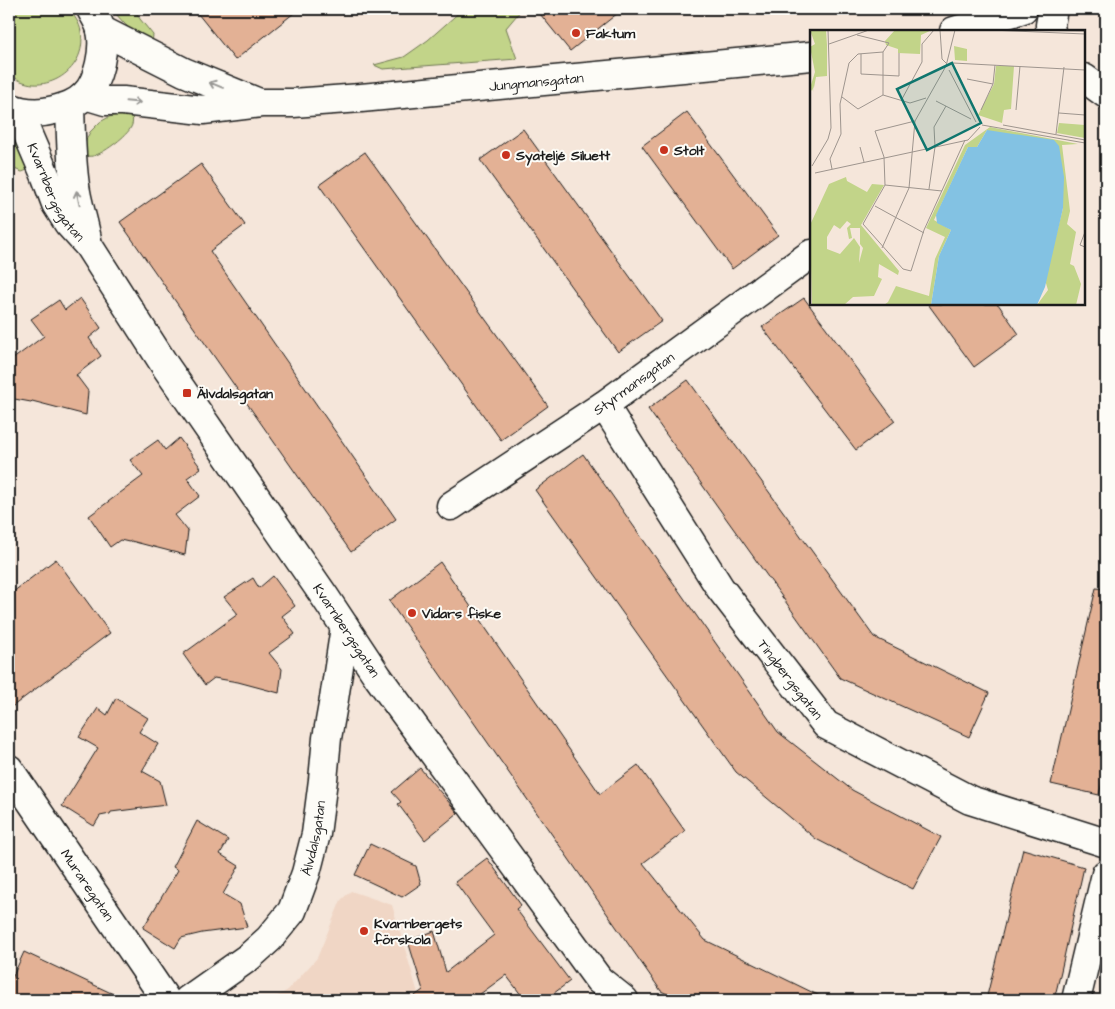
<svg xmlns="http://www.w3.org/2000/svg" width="1115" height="1009" viewBox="0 0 1115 1009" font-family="'Architects Daughter',sans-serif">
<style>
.built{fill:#f0d6c5}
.green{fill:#c2d489;stroke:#6f7852}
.building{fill:#e3b195;stroke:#1c1c1c}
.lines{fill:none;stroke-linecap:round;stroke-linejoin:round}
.minor-casing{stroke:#1c1c1c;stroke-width:31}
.tertiary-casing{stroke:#1c1c1c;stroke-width:31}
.minor{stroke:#fdfcf7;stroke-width:28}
.tertiary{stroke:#fdfcf7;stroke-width:28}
.oneway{stroke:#989794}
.poi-dot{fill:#c8321e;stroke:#fdfcf7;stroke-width:2}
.labels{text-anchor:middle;stroke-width:4;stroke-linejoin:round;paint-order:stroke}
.poi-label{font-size:14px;font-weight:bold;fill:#1c1c1c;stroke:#fdfcf7;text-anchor:start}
.street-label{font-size:14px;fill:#1c1c1c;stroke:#fdfcf7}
.inset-road{fill:none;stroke:#9e958e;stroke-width:1}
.view{fill:#0f766e;fill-opacity:0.15;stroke:#0f766e;stroke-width:2.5}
.inset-edge{fill:none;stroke:#1c1c1c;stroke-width:2.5}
</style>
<rect width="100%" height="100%" fill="#f5e6da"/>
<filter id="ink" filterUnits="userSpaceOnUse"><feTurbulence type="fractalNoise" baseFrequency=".02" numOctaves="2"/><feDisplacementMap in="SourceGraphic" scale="10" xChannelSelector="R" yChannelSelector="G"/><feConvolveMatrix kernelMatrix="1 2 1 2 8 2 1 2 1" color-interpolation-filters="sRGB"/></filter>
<g filter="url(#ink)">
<path class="built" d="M351,891L392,905L420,1000H271L288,990L317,958L341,900Z"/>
<path class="green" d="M9,9H69C74,16 80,23 81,32C89,72 38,101 9,73Z
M112,9H134L140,19L153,35L152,44C135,36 124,24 112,9Z
M463,9H522L506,28L517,59L383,69L374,65L404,57L428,40Z
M131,111C132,116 134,122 131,127C128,135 105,152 96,155C93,157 88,156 84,156V144L90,132L100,122L109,117Z
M9,133L17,141L30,169L22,172L9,167Z"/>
<path class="building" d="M194,9H299L235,60Z
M536,9H623L570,51Z
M687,112L778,235L732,269L642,146Z
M523,129L662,321L618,352L480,160Z
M365,152L548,406L501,440L319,185Z
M201,164L245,225L210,251L396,519L351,552L120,222Z
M80,298L101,328L89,338L101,356L76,375L88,391L86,415L32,401L31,402L9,398V362L44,336L31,319L59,300L65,310Z
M804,298L895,421L856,450L762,327Z
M928,304H998L1019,334L974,367Z
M688,380L874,637L989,693L969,737L840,678L648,409Z
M179,438L201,468L187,478L200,496L175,515L188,531L185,555L131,541L129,542L120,540L110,547L89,516L143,476L130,460L158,440L165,450Z
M583,454L778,732L852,790L941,837L913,889L816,839L736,772L535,490Z
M56,559L110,633L9,709V595Z
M440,562L600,794L638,765L685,831L643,863L705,940L828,1000H680L661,991L389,601Z
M273,576L295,606L282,616L295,634L269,653L282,669L279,693L238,682L214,678L205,685L183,654L238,614L224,597L253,578L259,588Z
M1096,588L1106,589V765L1099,795L1051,784Z
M116,698L148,718L139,732L158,744L142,771L160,781L166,805L111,812L110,814L100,816L94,826L62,806L98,748L79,737L98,708L107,715Z
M420,768L458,813L425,840L398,804L401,802L392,792Z
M197,821L228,840L220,854L239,866L223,894L240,904L247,927L202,933L181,938L175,948L143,928L178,870L173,867Z
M370,844L416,866L421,884L402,897L355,875Z
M1023,849L1084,867L1061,971L1054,1000H986Z
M487,858L521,905L516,909L570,981L545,1000H525L506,975L472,1000H409L423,990L408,941L434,931L446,972L494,935L455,882Z
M24,952L126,1000H9V985Z"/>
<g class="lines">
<defs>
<g id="minor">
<path d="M70,106C71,134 71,169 77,197C80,211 84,224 87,239"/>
<path id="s1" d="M13,109L25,128L46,177L56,204L68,223L88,245L166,367L325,597L378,677L599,980L624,1000"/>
<path id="s2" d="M604,405L720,588L826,725L970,800L1106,843"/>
<path id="s3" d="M451,506L604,405L811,254"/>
<path id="s4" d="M9,769L166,1000"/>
<path id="s5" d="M188,1000L249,957L269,939L292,911L306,873L316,834L323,780L327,738L334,699L345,627"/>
</g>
<g id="tertiary">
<path d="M101,30L184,72L257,102"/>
<path d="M954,31L1023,9"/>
<path d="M1051,31L1050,25L1053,9"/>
<path d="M1084,78L1106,94"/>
<path id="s6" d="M85,95L105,101H123L203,110L261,103H293L361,98L811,56"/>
<path d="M9,107C23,113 39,114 54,110C65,107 76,104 85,95C99,81 105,49 101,30C99,22 94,15 91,9"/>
<path d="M1076,1000L1106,874"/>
</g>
</defs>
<use href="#minor" class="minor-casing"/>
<use href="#tertiary" class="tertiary-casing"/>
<use href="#minor" class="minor"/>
<use href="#tertiary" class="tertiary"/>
</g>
<defs><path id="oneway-shaft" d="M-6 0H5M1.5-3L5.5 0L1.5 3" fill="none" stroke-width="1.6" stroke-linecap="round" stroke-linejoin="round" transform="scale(1.25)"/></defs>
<g class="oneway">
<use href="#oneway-shaft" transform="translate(216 85) rotate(-158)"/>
<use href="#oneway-shaft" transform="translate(133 102) rotate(5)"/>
<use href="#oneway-shaft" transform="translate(78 198) rotate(-102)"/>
</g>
</g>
<g class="poi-dot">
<circle cx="576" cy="33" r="5"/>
<circle cx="664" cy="150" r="5"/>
<circle cx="506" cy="155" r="5"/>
<rect x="182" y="388" width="10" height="10" rx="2.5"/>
<circle cx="412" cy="613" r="5"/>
<circle cx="364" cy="931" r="5"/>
</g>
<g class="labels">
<g class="poi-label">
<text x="586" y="38">Faktum</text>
<text x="674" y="155">Stolt</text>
<text x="516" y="160">Syateljé Siluett</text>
<text x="197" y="398">Älvdalsgatan</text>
<text x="422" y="618">Vidars fiske</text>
<text x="374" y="928">Kvarnbergets<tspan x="374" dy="16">förskola</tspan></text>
</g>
<g class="street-label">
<text dy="5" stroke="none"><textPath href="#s6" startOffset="454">Jungmansgatan</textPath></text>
<text dy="5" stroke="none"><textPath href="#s1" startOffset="94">Kvarnbergsgatan</textPath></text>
<text dy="5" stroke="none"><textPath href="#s3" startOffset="220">Styrmansgatan</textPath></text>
<text dy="5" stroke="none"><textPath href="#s1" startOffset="621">Kvarnbergsgatan</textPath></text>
<text dy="5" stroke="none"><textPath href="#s2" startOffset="332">Tingbergsgatan</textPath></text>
<text dy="5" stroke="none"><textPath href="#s5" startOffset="214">Älvdalsgatan</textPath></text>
<text dy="5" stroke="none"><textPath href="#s4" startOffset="140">Muraregatan</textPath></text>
</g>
</g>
<g transform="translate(810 30)">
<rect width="275" height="275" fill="#f5e6da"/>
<path d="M0,0H16L17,15V46L6,47L3,63L4,56L2,61L0,58L5,42L0,17L5,14ZM85,0H122L111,5L110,24L88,23V19L76,15L75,11ZM144,16L157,19V31L145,30ZM186,36H204L201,79L194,80L192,93L168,85L184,54ZM249,93L275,95V108L247,103ZM180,97L268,114L252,115L260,181L257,194L266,202L260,234L264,236L271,254L266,275H227L238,260L235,250L253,178L177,100L167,117H158L124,190L141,200L129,226L121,275H74L78,272L86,256L119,266L125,229L135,207L116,198L155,115ZM36,147L37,151L57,162L62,154L74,155L51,195L89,241L88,245L69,234L68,247L72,249L64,266L43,267L34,275H2L0,195L19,154ZM37,191L41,194L37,198L39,209L42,208L40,198H50V214L53,218L49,233L50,217L44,208L30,224L17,219V207L24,195L30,199Z" fill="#c2d489" fill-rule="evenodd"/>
<path d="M177,100L244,110L249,116L254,147L253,178L235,257L227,275H121L129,226L141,200L127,193L126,185L158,117H167Z" fill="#83c2e3"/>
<path class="inset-road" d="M130,0L132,29L137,34M180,0L275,4M219,0L275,1M47,5L79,13L73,22V65M19,14L59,0M51,24V44L89,46V23M143,33L275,40M139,40L166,92M157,49L183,54M32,67L48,79L73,65L100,73L116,68M92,69L112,32V14L124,0M126,71L161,89M171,80L183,54L185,35M206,80L210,36M249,83L275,85M105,91L65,101L74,127L75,155L53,194L93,239L101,241L114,200L155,110M172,95L275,113M193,95L275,110M246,104L254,37M50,117L54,132M2,136L18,109L21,98L18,0M22,139L20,129L31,104L30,74L39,33L48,24L73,22M5,143L158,110L170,97M75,155L132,161M119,159L125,117L124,97L136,76M65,176L114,203M275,202L270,215L275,217M72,218L99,158L105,91L136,36L145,0"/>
<path class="view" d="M142,33L171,93L117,120L87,59Z"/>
<rect width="275" height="275" class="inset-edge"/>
</g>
<rect width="1115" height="1009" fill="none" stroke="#fdfcf7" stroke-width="30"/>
<rect x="15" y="15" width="1085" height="979" fill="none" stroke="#1c1c1c" stroke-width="2" filter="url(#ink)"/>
</svg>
